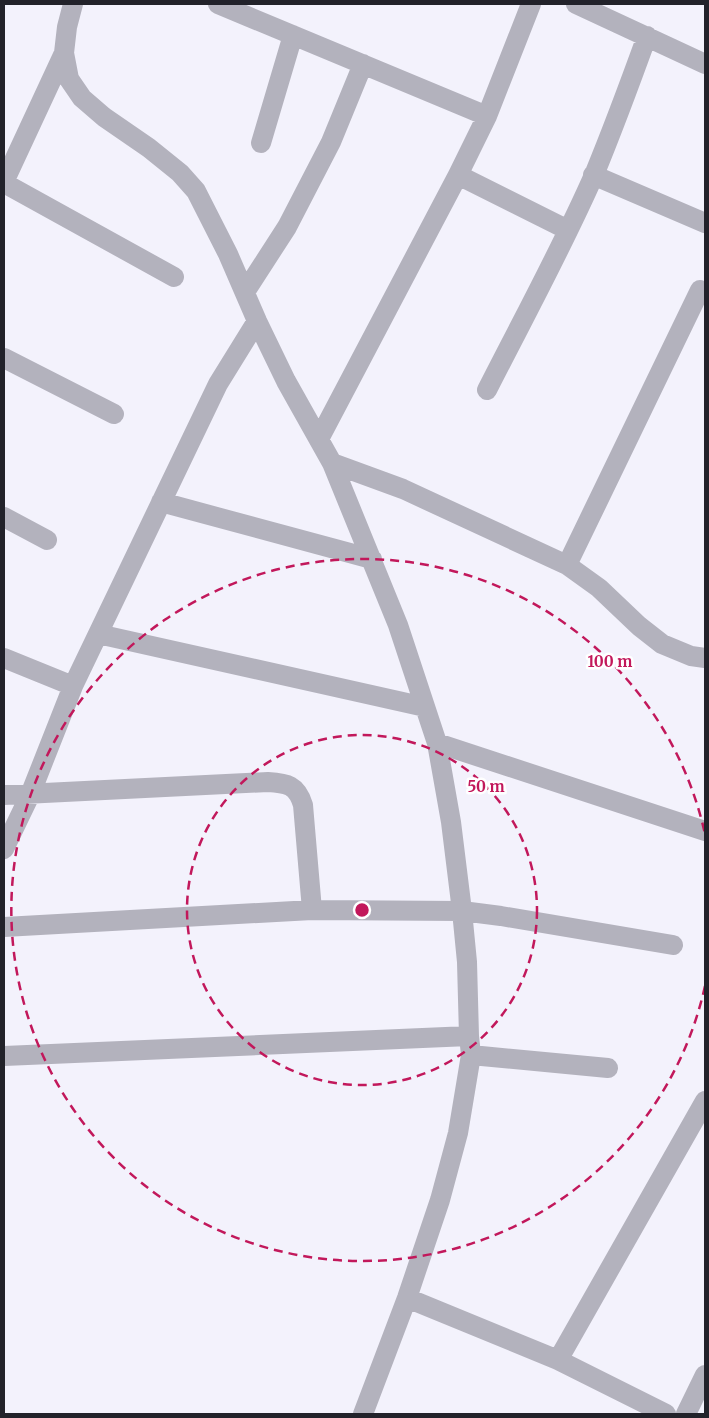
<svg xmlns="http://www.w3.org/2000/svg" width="709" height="1418" viewBox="0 0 709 1418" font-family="Merriweather,serif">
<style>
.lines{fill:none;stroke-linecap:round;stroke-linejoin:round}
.minor{stroke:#b3b2bd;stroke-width:20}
.ring{fill:none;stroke:#c2185b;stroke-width:2.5;stroke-dasharray:9 6}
.centre{fill:#c2185b;stroke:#fff;stroke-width:2.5}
.ring-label{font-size:15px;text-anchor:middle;font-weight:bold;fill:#c2185b;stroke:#fff;stroke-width:5;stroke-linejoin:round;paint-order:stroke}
</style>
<rect width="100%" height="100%" fill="#f3f2fc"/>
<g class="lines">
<path class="minor" d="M73,4L67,27L64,53L69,79L82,98L104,117L149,148L180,173L196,191L228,254L257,321L286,381L332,463L398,625L437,743L451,822L462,911L467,962L469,1036L471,1055L458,1133L440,1200L407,1298L363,1414
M218,4L487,116
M576,4L705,64
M261,143L293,35
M458,175L568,230
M593,175L705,223
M4,182L64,53
M4,183L174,277
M245,292L287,227L331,142L363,64
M4,358L114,414
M487,390C523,319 562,248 594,175C613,129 630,83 647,36
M319,439L458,175L487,116L531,4
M332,463L403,489L567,565L599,588L639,626L662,644L691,656L705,658
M161,502L372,559
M4,517L47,540
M567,565L700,290
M98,634L425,707
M4,658L73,686
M437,743L705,831
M4,795L268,782C287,783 297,785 303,805L312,910
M4,849L30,795L73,686L218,384L257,321
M4,927L312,910L462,911L501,916L673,945
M471,1055L608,1068
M4,1056L469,1036
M407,1298L558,1360L666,1414
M558,1360L705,1101
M686,1414L705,1375"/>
</g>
<g class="ring">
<circle cx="362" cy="910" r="175"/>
<path d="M705 986A351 351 0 1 1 705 834"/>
</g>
<circle cx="362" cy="910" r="8" class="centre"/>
<g class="ring-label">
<text x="610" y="667">100 m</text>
<text x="486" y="792">50 m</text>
</g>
<rect width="709" height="1418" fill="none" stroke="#22222a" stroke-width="10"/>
</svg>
